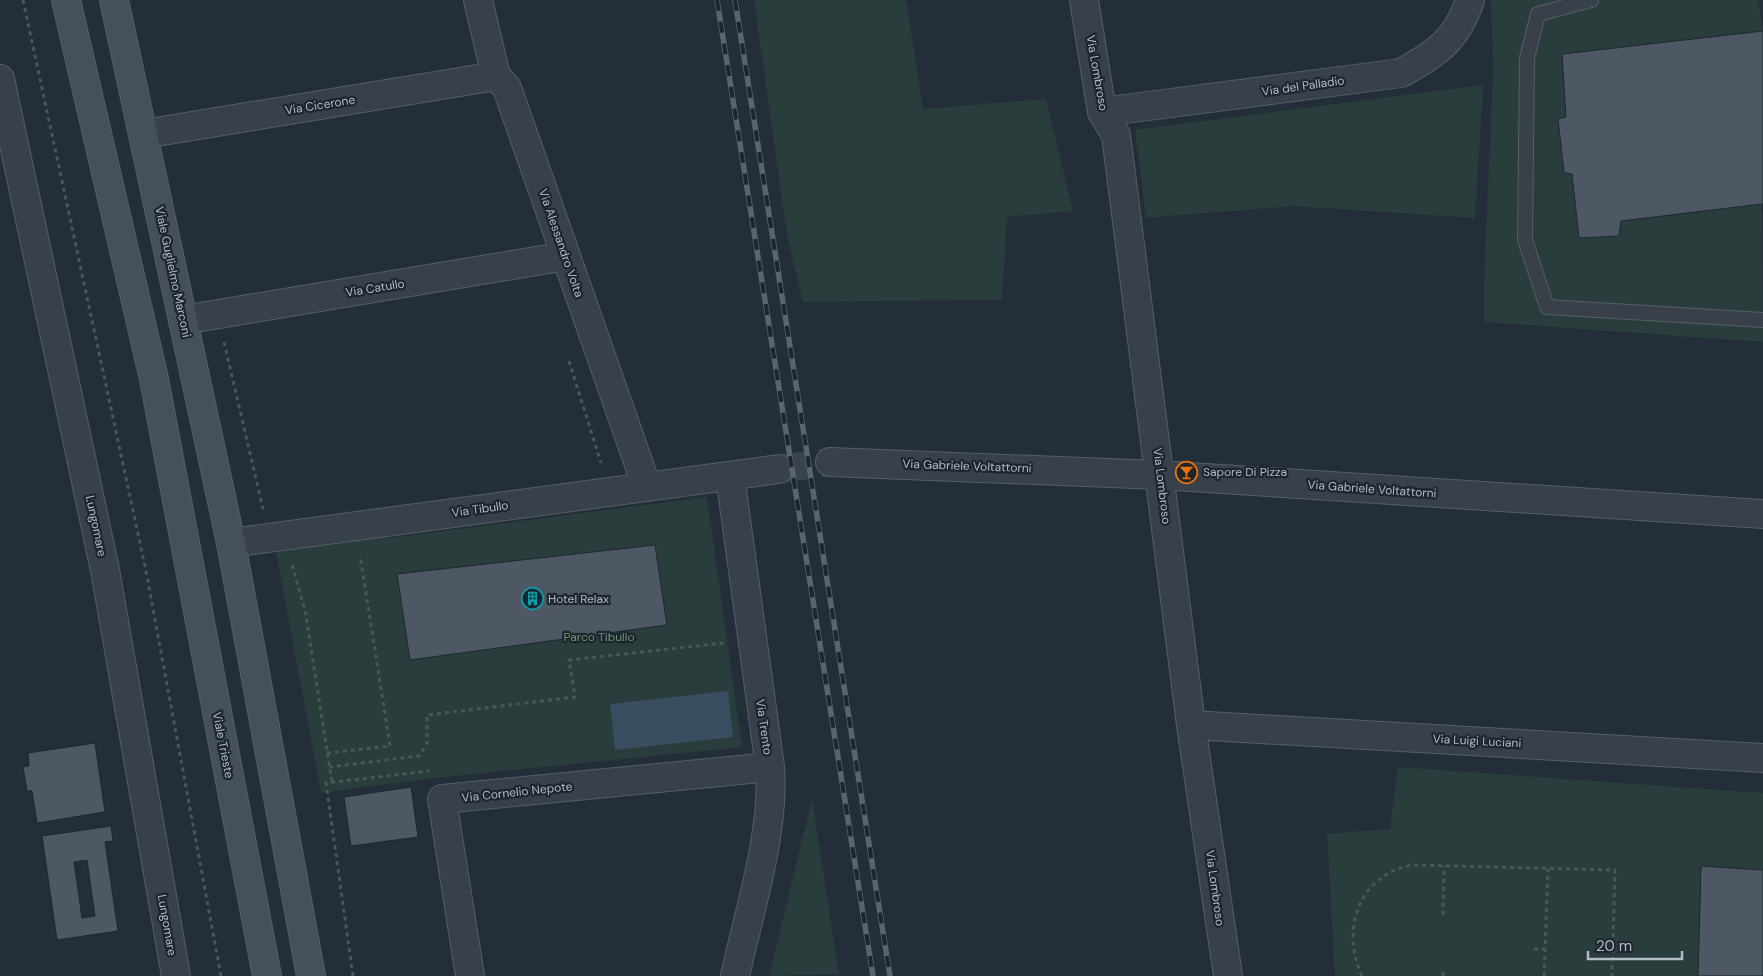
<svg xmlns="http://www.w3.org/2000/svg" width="1763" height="976" viewBox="0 0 1763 976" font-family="'DM Sans',sans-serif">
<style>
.green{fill:#293d3c}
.water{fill:#3b4d60}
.building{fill:#4d5864;stroke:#1f2730;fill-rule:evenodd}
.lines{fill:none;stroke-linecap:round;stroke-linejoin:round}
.street-tunnel{stroke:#39434d;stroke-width:28;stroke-dasharray:28 14;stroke-linecap:butt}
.lane-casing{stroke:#565e67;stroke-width:16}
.street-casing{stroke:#565e67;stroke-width:30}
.secondary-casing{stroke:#565e67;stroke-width:30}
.path{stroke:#465859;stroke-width:3;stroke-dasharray:4 4;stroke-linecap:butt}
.lane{stroke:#384049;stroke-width:14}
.street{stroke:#384049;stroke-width:28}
.secondary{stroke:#464f5c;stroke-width:28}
.rail-casing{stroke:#5a6470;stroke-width:5.5}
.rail{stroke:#1d252e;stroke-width:4;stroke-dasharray:11;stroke-linecap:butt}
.labels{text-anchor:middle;stroke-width:4.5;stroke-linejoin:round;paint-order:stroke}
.street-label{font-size:12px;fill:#b3bbc5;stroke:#1d252e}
.poi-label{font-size:12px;fill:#b3bbc5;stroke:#1d252e;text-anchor:start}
.park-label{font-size:12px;fill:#6c9473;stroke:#1d252e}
</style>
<rect width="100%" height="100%" fill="#242e38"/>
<path class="green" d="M754,0H906L923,109L1046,99L1073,211L1007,217L1002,300L803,302L787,235Z
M1491,0H1758L1763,31L1563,54L1566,117L1558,119L1564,173L1572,174L1580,238L1621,221L1762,204L1763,342L1484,322V283L1493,72Z
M1483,85L1475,218L1293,206L1146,218L1135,130Z
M707,497L742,747L434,778L321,793L275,547L356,534L389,538Z
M1398,767L1763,793V870L1701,866L1698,976H1335L1327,834L1390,829Z
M812,799L839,974L769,976Z"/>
<path class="water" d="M728,691L733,737L615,750L610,704Z"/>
<path class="building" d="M1763,31V211L1762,204L1621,221L1619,236L1579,238L1572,174L1564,173L1558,119L1566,117L1562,54Z
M655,545L667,625L410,660L397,574Z
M95,743L105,812L37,823L32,791H27L23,767L29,766L28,753Z
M411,787L418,837L351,846L344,797Z
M111,826L113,841L105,842L118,931L57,940L42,836ZM87,860L95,916L82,918L74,862Z
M1701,866L1763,870V976H1698Z"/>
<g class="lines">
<path class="street-tunnel" d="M779,469L830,462"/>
<defs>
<path id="lane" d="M1591,0L1538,14L1527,58L1525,240L1547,307L1763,320"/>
<path id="street" d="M478,0L496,76L507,88L647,487
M1084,0L1102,112L1116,135L1191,725L1228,976
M0,79L105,570L176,976
M1102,112L1401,73C1436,54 1457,40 1470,0
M144,134L496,76
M183,320L566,256
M830,462L1160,475L1763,514
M730,476L770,767C775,833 749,911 735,976
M231,543L779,469
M1191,725L1763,758
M470,976L442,799L770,767"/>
<path id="secondary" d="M66,0L154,379L267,976
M114,0L231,543L311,976"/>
</defs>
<use href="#lane" class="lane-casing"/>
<use href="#street" class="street-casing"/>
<use href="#secondary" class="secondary-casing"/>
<path class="path" d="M23,0L146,571L221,976
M224,342L263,509
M569,361L601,463
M292,565L305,610L332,782
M327,753L390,746L360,555
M329,767L419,756L427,743V715L575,697L569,660L724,643
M1443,915L1444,866
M1534,949H1545
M353,976L326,783L429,771
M1362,976C1340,929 1359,874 1413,865L1615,870L1612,976
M1443,976V971
M1544,976L1548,869"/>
<use href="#lane" class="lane"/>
<use href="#street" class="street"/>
<use href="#secondary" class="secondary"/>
<defs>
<path id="rail" d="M717,0L873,976
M735,0L890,976"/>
</defs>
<use href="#rail" class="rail-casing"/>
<use href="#rail" class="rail"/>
</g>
<defs>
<symbol id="bar-ring" viewBox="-11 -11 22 22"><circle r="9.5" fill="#1d252e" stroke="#e8710a" stroke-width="1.5"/><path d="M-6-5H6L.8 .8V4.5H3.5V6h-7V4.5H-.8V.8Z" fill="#e8710a"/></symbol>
<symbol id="building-ring" viewBox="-11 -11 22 22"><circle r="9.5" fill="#1d252e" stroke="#0f9aa8" stroke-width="1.5"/><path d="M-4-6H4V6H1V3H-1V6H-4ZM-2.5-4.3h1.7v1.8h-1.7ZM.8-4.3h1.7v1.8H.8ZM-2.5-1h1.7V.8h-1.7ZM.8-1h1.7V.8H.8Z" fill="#0f9aa8"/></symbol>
</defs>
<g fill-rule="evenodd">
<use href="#bar-ring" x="1174" y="460" width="25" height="25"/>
<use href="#building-ring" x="520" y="586" width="25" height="25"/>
</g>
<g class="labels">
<g class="street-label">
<text transform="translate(1097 73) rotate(80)" y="4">Via Lombroso</text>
<text transform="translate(1303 86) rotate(-8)" y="4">Via del Palladio</text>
<text transform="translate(320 105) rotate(-9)" y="4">Via Cicerone</text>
<text transform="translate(561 243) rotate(71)" y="4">Via Alessandro Volta</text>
<text transform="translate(173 272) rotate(78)" y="4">Viale Guglielmo Marconi</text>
<text transform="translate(375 288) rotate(-9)" y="4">Via Catullo</text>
<text transform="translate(967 466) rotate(2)" y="4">Via Gabriele Voltattorni</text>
<text transform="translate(1162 486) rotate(83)" y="4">Via Lombroso</text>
<text transform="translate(1372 489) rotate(4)" y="4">Via Gabriele Voltattorni</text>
<text transform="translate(480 509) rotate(-8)" y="4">Via Tibullo</text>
<text transform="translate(96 526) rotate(78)" y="4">Lungomare</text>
<text transform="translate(764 727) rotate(82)" y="4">Via Trento</text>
<text transform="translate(1477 741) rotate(3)" y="4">Via Luigi Luciani</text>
<text transform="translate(223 745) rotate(79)" y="4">Viale Trieste</text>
<text transform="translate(517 792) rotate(-6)" y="4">Via Cornelio Nepote</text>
<text transform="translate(1215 888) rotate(82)" y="4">Via Lombroso</text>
<text transform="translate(167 925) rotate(80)" y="4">Lungomare</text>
</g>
<g class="poi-label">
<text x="1203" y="476">Sapore Di Pizza</text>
<text x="548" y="603">Hotel Relax</text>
</g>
<g class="park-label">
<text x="599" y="641">Parco Tibullo</text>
</g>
</g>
<path d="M1588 951v8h94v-8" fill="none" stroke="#b3bbc5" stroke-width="2.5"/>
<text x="1596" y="951" font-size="15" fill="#b3bbc5" stroke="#1d252e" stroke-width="4" paint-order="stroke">20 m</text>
</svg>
